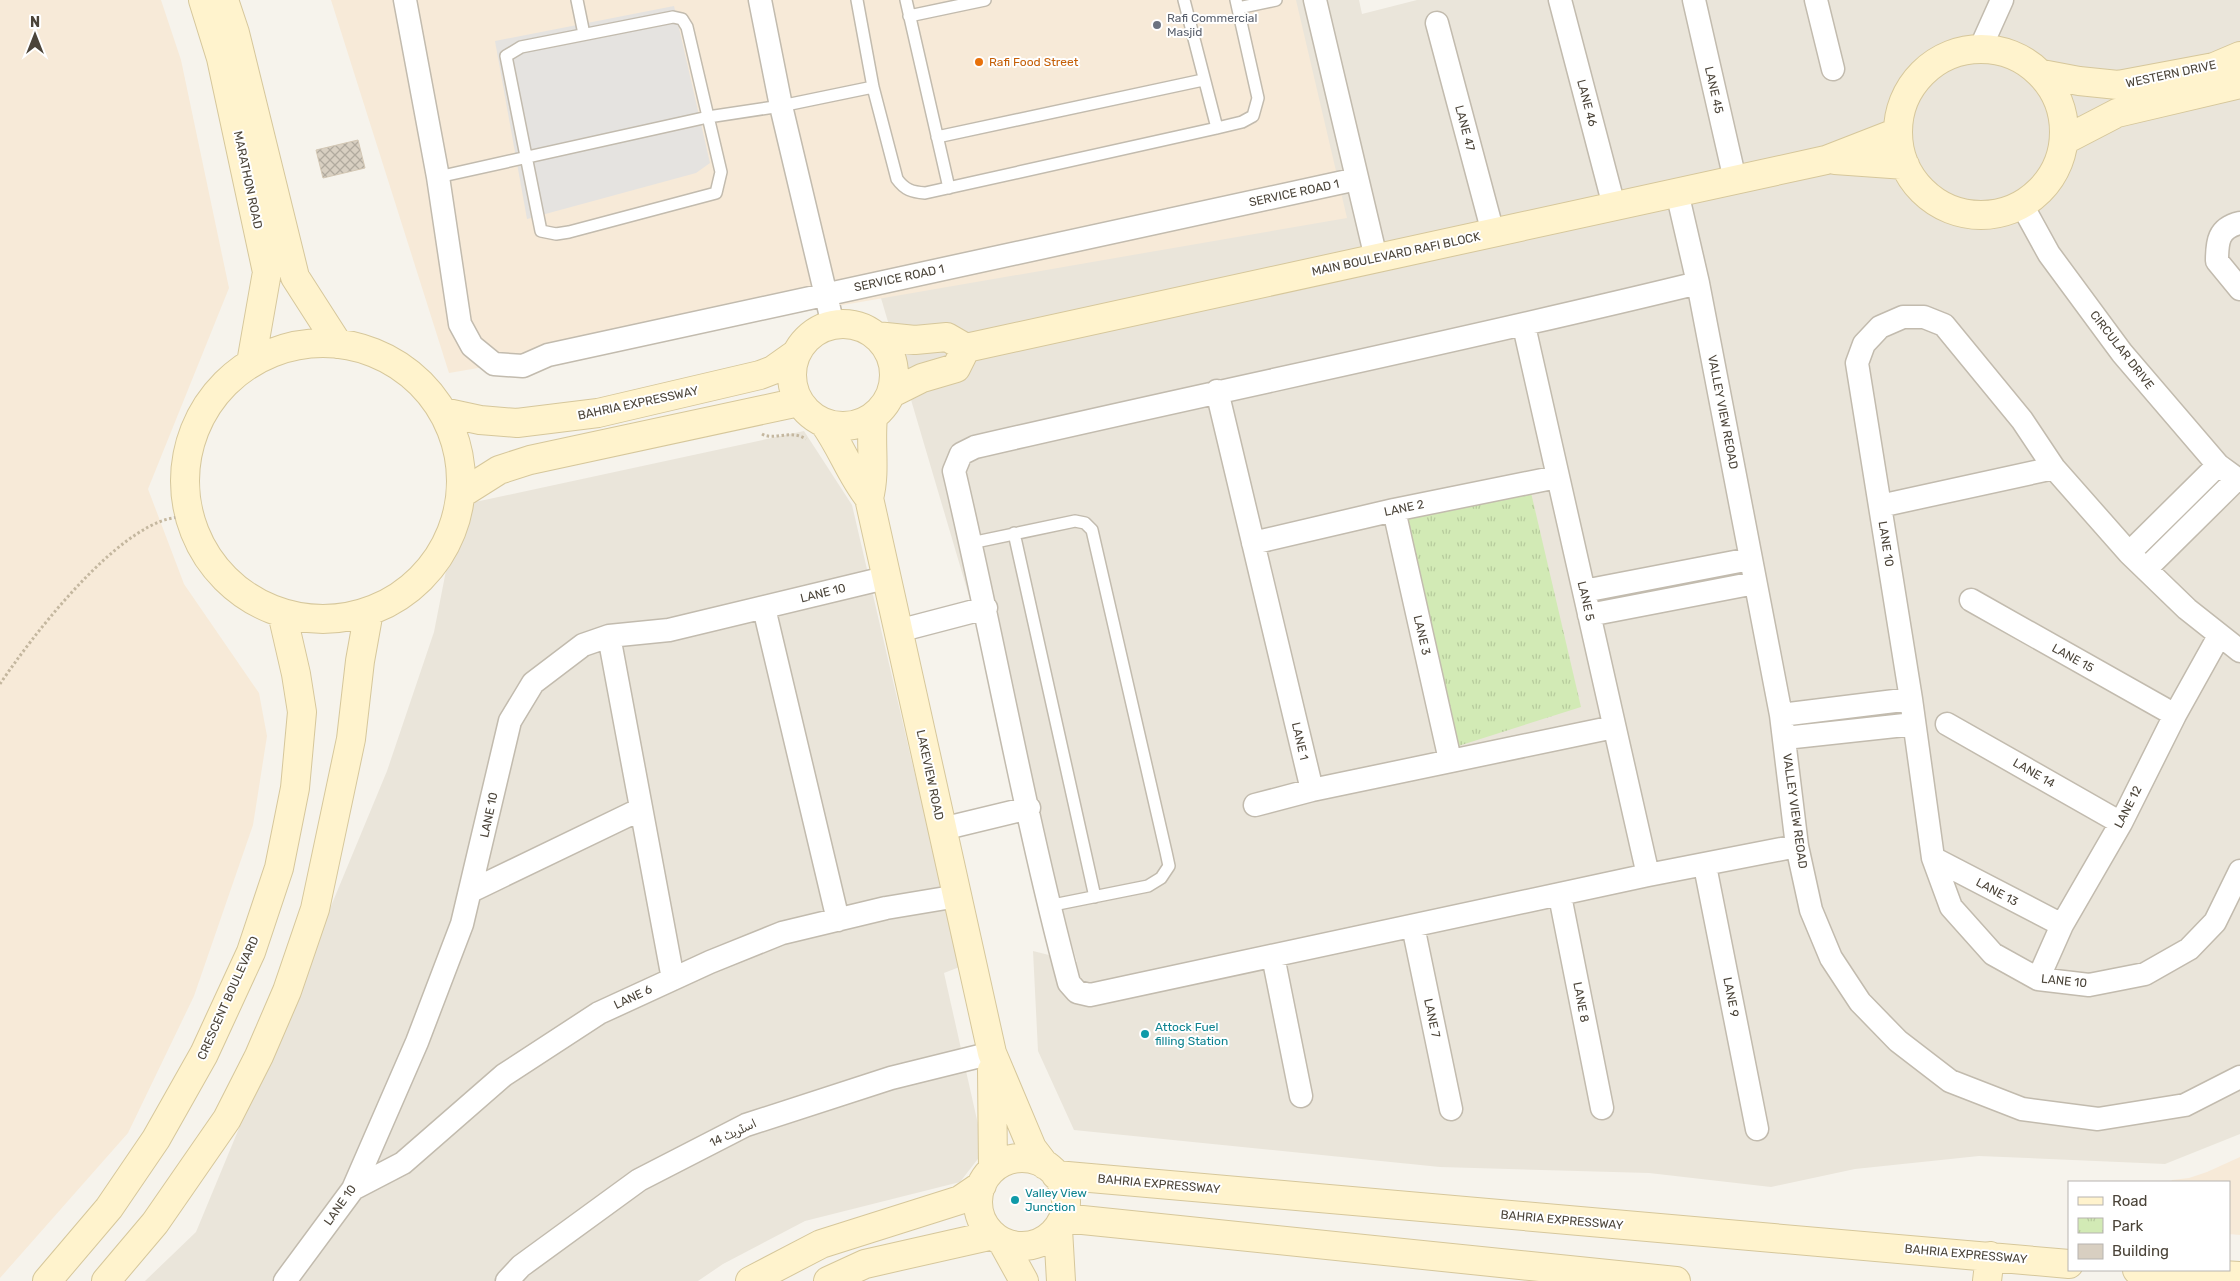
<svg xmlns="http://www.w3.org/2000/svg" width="2240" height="1281" viewBox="0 0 2240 1281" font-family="Rubik,Cairo,sans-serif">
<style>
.residential{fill:#eae5da}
.commercial{fill:#f7ead8}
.park{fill:url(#park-tufts)}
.parking{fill:#e5e3e0}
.building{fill:url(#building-cross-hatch);stroke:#d3c7b4}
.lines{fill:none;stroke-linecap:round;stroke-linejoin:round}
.lane-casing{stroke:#c2bbae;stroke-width:14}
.street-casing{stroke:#c2bbae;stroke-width:25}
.secondary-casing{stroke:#d6c79b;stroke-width:30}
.path{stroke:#c4b79f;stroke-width:3;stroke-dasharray:2.5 2.5;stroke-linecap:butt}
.lane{stroke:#fff;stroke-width:11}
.street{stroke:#fff;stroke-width:22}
.secondary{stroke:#fff3cd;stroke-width:28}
.worship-dot{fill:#6b7280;stroke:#fff;stroke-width:2}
.food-dot{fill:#e8710a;stroke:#fff;stroke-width:2}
.culture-dot{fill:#0f9aa8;stroke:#fff;stroke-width:2}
.labels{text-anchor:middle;stroke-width:4;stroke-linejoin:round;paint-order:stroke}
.worship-label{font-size:12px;fill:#5b616d;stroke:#fff;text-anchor:start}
.food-label{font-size:12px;fill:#c56008;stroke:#fff;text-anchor:start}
.street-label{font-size:12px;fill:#4b4439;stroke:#fff}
.culture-label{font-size:12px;fill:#0d838f;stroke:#fff;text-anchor:start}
</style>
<defs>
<pattern id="park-tufts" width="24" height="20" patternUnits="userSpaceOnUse" patternTransform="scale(1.25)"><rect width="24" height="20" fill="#d2eab5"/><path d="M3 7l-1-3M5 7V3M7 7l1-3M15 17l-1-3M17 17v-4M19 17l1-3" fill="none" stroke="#b6ca9c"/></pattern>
<pattern id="building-cross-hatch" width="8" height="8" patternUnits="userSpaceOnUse" patternTransform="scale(1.25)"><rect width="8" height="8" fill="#d8cfc1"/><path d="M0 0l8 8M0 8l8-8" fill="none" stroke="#b1aa9e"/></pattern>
</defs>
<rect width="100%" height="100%" fill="#f6f3ec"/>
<path class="residential" d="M793,0H1359L1362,14L1417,0H2240V1134L2165,1164L1979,1156L1855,1169L1771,1187L1649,1173L1440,1167L1074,1130L1038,1051L1033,951L1077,962Z
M804,431L852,505L911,758L962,966L944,973L984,1151L960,1182L805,1221L723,1264L698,1281H145L196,1232L387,771L434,632L461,494L475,502Z"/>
<path class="commercial" d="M0,0H161L181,60L229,288L148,489L184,584L259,693L267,736L253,825L194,996L128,1133L0,1278Z
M331,0H1296L1347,218L449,373Z
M2240,1157V1235L2229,1234V1182H2171L2172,1180L2189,1178L2207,1172Z"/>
<path class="park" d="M1529,484L1581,707L1452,748L1400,511Z"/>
<path class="parking" d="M674,6L710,163L696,173L527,219L495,41Z"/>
<path class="building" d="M358,140L365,168L323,178L316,150Z"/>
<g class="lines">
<defs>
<path id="lane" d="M577,0L584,34
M857,0L873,87L897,179C905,190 912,192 925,193L1217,128L1242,122L1253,116L1258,98L1236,0
M906,0L949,188
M1184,0L1217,128
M1238,8L1276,0
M909,16L985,0
M673,17L682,19L687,27L721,172L716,193L569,232L556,234L541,231L506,56L521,47Z
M937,137L1203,80
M438,177L708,117L781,106L873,87
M1014,533L1095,897
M971,543L1075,521L1085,523L1092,530L1166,852L1169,866L1161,878L1148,886L1048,906"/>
<path id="street" d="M405,0L438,177L460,324L472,346L494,364L523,366L548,355L1357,179
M760,0L781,106L833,325
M1315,0L1376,258
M1560,0L1614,206
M1694,0L1735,180
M1816,0L1833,69
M1437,23L1493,233
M1980,49L2002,0
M1677,192L1698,283L1781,715L1797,846L1811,910L1831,958L1860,1002L1898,1041L1950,1081L2022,1109L2098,1119L2185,1105L2240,1077
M2022,205L2049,254L2122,353L2218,465L2240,481
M2240,223C2218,228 2217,242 2217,261L2240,289
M1698,283C1458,342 1216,391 975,447L961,454L954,471C994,641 1024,814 1069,983L1077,992L1090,995L1648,875L1797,846
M1524,326L1648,875
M1217,391L1312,790L1614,727
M1880,506L2054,468
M1394,510L1450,760
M1253,543L1394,510L1557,477
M2129,553L2218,465
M2146,569L2237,479
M1584,591L1750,559
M1971,600L2175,715
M764,608L838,920
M1589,615L1755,583
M898,631L986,608
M609,636L673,979
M2240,651L2187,609L2129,553L2054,468L2022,420L1944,325L1924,317H1903L1880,327L1864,344L1857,363L1911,699L1933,858L1951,907L1993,954L2038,979L2089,985L2145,974L2189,949L2215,922L2240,871
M1781,715L1911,699
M1947,724L2121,823
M1785,738L1914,724
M1255,805L1312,790
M942,829L1029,808
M1933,858L2062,925
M1705,866L1757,1129
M471,891L641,809
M1560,896L1602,1108
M1413,926L1451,1109
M1273,956L1301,1096
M2038,979L2062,925L2121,823L2175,715L2219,636
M353,1189L403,1163L504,1075L599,1013L710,962L782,933L886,908L958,896
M285,1281L353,1189L417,1042L462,924L510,721L533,683L583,645L609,636L669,630L885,578
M507,1281L521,1266L639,1180L746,1125L891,1078L992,1053"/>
<path id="secondary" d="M203,0L221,58L267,272L251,363
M224,0L235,33L295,277L338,344
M1898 132a83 83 0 1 1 166 0a83 83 0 1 1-166 0Z
M2042,74L2079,81L2118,85L2214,67L2240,56
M2065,140L2117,113L2240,84
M1835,160L1905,165
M792 375a51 51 0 1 1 102 0a51 51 0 1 1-102 0Z
M876,336L915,340L947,337L966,348
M185 481a138 138 0 1 1 276 0a138 138 0 1 1-276 0Z
M966,348L1826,160L1898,132
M892,393L922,378L956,368L966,348
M443,412L480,420L517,423L598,413L760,375L773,370L797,353
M824,423C842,448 850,474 869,498L992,1053L1032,1148L1045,1165
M461,494L499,470L530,460L799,402
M869,498C876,472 870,444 873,417
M992,1070L993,1169
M978 1202a44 44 0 1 1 88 0a44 44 0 1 1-88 0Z
M1056,1175L2069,1264
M1063,1218L1676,1281
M1058,1229L1061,1281
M1003,1243L1024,1281
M2137,1270L2240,1276
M47,1281L109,1208L156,1139L204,1054L251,952L279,868L295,788L302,712L296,674L282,613
M106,1281L155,1223L227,1119L259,1056L287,991L315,909L351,739L360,661L369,611
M750,1281L821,1244L960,1200L982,1185
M828,1281L865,1264L993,1235
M1987,1281L1990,1256"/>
</defs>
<use href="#lane" class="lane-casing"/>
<use href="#street" class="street-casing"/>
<use href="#secondary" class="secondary-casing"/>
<path class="path" d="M762,434C774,441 790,429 806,439
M0,684C33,635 104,544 159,522C168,518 179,517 189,515"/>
<use href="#lane" class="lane"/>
<use href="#street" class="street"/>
<use href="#secondary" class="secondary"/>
</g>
<circle class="worship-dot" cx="1157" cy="25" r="5"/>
<circle class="food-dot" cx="979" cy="62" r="5"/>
<g class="culture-dot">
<circle cx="1145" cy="1034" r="5"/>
<circle cx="1015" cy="1200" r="5"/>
</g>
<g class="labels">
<g class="worship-label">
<text x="1167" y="22">Rafi Commercial<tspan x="1167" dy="14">Masjid</tspan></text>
</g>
<g class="food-label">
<text x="989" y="66">Rafi Food Street</text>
</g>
<g class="street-label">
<text transform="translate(2171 74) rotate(-12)" y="4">WESTERN DRIVE</text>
<text transform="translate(1714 90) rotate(77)" y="4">LANE 45</text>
<text transform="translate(1587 103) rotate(75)" y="4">LANE 46</text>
<text transform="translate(1465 128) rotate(75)" y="4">LANE 47</text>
<text transform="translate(248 180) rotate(78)" y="4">MARATHON ROAD</text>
<text transform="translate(1294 193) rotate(-12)" y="4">SERVICE ROAD 1</text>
<text transform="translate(1396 254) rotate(-12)" y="4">MAIN BOULEVARD RAFI BLOCK</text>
<text transform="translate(899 278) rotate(-12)" y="4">SERVICE ROAD 1</text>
<text transform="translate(2122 350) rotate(52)" y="4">CIRCULAR DRIVE</text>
<text transform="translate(638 403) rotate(-12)" y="4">BAHRIA EXPRESSWAY</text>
<text transform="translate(1723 412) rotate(79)" y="4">VALLEY VIEW REOAD</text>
<text transform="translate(1404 508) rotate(-12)" y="4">LANE 2</text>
<text transform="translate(1886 544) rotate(81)" y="4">LANE 10</text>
<text transform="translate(823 593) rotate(-14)" y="4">LANE 10</text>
<text transform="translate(1586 601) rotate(77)" y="4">LANE 5</text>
<text transform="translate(1422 635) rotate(77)" y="4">LANE 3</text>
<text transform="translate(2073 658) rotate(29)" y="4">LANE 15</text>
<text transform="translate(1300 741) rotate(77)" y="4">LANE 1</text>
<text transform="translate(2034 773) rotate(30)" y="4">LANE 14</text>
<text transform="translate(930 775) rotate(78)" y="4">LAKEVIEW ROAD</text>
<text transform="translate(2128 807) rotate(-63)" y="4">LANE 12</text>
<text transform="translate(1795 811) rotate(82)" y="4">VALLEY VIEW REOAD</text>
<text transform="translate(489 815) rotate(-78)" y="4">LANE 10</text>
<text transform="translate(1997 892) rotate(28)" y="4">LANE 13</text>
<text transform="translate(2064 981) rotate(6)" y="4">LANE 10</text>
<text transform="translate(633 997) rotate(-25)" y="4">LANE 6</text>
<text transform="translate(1731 997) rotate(79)" y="4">LANE 9</text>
<text transform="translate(228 998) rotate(-66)" y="4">CRESCENT BOULEVARD</text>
<text transform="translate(1581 1002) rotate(79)" y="4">LANE 8</text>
<text transform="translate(1432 1018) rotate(78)" y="4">LANE 7</text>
<text transform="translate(733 1133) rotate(-25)" y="4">اسٹریٹ 14</text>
<text transform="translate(1159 1184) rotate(5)" y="4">BAHRIA EXPRESSWAY</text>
<text transform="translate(340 1205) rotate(-55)" y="4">LANE 10</text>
<text transform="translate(1562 1220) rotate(5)" y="4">BAHRIA EXPRESSWAY</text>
<text transform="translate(1966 1254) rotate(5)" y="4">BAHRIA EXPRESSWAY</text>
</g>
<g class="culture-label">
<text x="1155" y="1031">Attock Fuel<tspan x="1155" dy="14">filling Station</tspan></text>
<text x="1025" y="1197">Valley View<tspan x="1025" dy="14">Junction</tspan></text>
</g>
</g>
<rect x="2068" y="1181" width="162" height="90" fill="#ffffff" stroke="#b7b4b0"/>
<rect x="2078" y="1197" width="25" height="8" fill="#fff3cd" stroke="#b7b4b0"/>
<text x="2112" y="1206" font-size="15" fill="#4b4439">Road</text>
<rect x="2078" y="1218" width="25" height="15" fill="url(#park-tufts)" stroke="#b7b4b0"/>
<text x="2112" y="1231" font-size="15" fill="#4b4439">Park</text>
<rect x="2078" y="1244" width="25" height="15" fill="#d8cfc1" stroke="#b7b4b0"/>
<text x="2112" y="1256" font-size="15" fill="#4b4439">Building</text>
<g transform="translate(35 35)" stroke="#ffffff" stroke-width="4" paint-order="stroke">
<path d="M0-4L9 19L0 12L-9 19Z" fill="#4b4439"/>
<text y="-8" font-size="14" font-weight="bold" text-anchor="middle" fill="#4b4439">N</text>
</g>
</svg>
